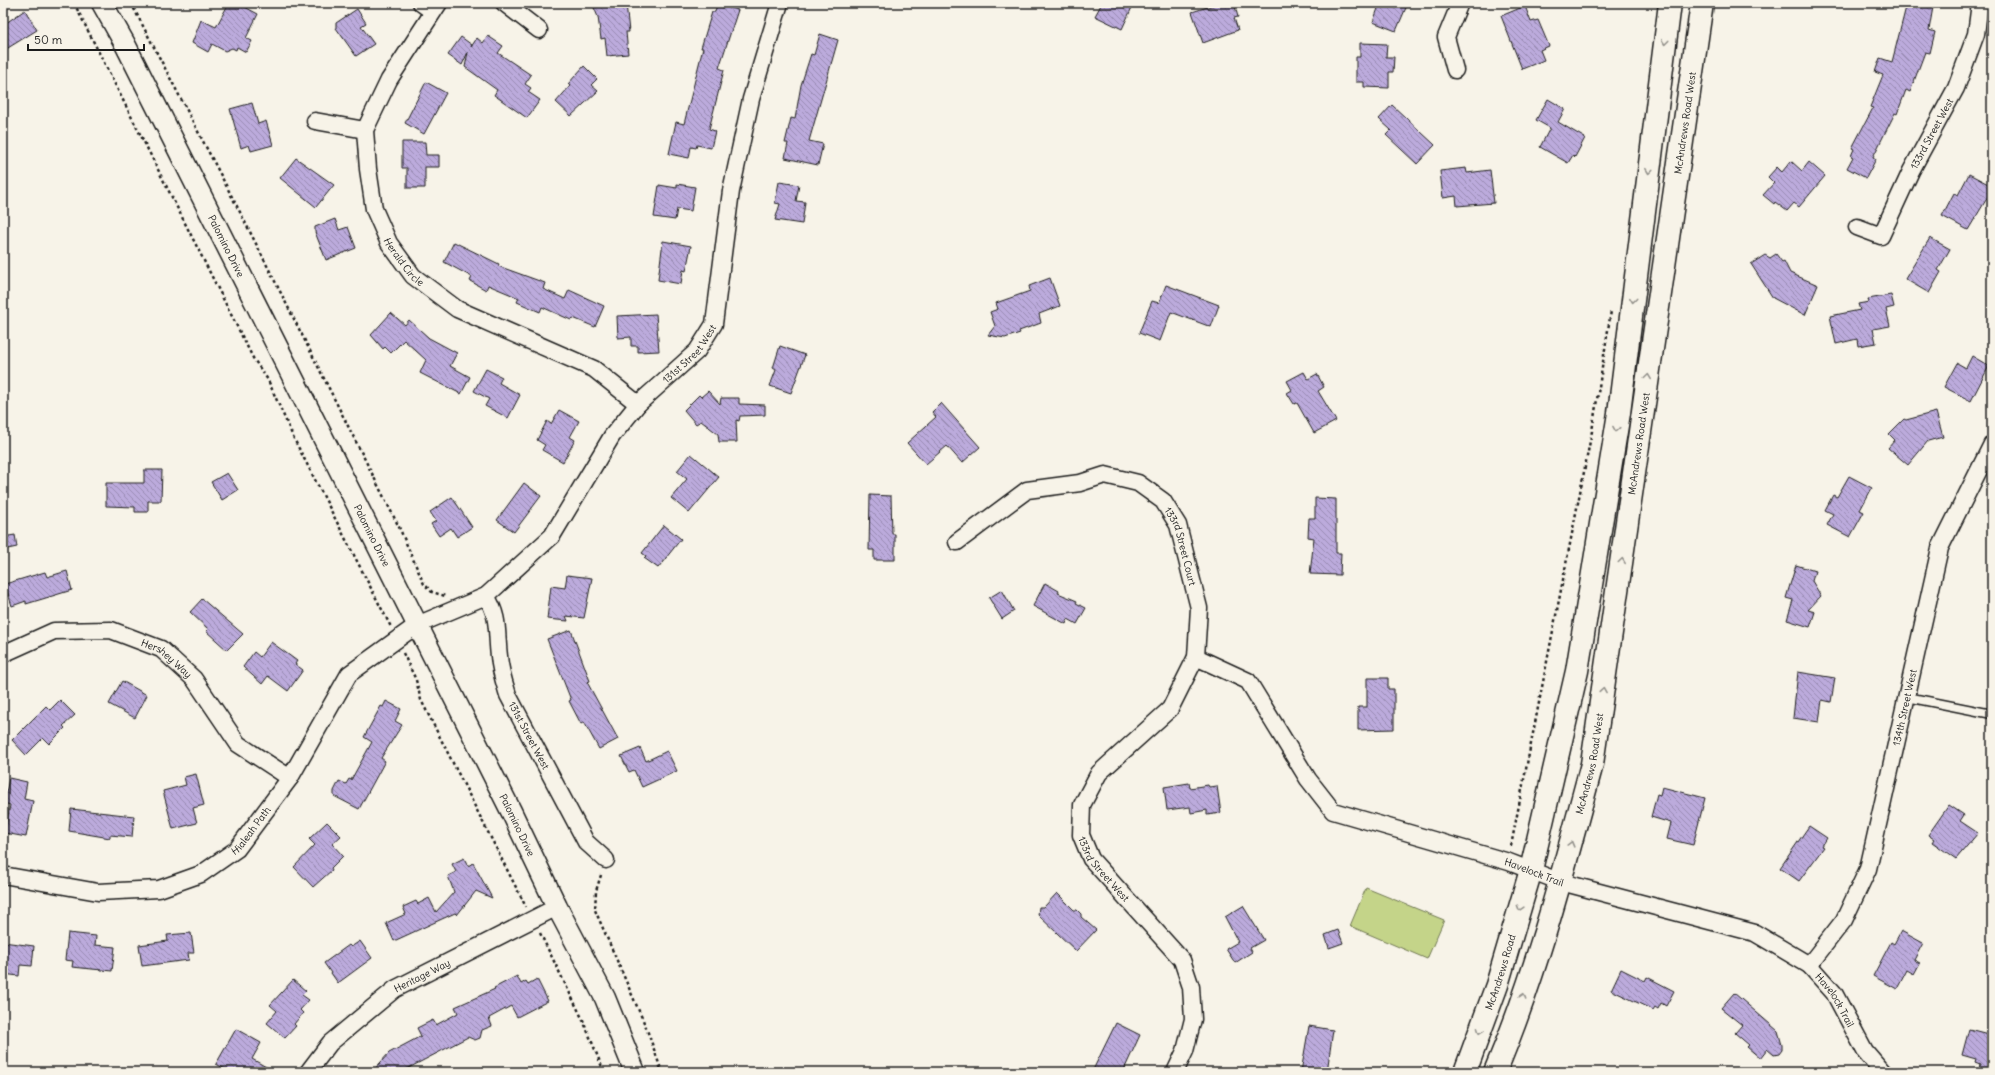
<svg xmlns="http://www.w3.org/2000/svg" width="1995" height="1075" viewBox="0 0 1995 1075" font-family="Delius,sans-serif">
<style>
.pitch{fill:#c4d489;stroke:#707852}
.building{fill:url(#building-back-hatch);stroke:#1c1c1c}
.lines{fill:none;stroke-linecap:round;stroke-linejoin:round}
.service-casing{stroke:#1c1c1c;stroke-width:11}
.minor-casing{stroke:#1c1c1c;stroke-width:19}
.tertiary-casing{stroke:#1c1c1c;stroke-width:23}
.secondary-casing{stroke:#1c1c1c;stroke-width:25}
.path{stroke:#1c1c1c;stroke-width:2.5;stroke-dasharray:3 3;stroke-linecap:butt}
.service{stroke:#f7f3e8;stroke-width:8}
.minor{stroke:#f7f3e8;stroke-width:16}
.tertiary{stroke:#f7f3e8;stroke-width:20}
.secondary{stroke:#f7f3e8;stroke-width:22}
.oneway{stroke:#94928c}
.labels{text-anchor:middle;stroke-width:3;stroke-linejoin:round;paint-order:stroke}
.street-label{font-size:10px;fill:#1c1c1c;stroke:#f7f3e8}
</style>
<defs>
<pattern id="building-back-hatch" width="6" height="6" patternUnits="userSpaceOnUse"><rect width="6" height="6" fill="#bcabdc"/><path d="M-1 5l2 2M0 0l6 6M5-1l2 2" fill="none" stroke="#988ab2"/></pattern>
</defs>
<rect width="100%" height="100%" fill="#f7f3e8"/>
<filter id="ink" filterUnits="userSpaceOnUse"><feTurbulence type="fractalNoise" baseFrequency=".025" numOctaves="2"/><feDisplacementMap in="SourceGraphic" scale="8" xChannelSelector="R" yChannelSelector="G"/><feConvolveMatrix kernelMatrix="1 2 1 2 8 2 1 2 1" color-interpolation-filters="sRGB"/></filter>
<g filter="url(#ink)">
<path class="pitch" d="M1366,888L1444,920L1427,959L1350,926Z"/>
<path class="building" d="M229,3L240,7L241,5L258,14L246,38L252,41L246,52L237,47L236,50L232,48L225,51L212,44L208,52L192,43L201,20L216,27Z
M592,3H626L629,32H626L628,54L607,56L605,38L601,39L598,17Z
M1102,3H1134L1122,29L1095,16Z
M1220,3H1234L1238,17L1234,18L1238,30L1203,43L1192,12Z
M1380,3H1408L1396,31L1373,22Z
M1907,3H1919L1933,7L1929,30L1935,32L1930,53L1925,52L1910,92L1906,90L1897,114L1895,113L1873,157L1876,159L1866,178L1847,168L1853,157L1851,156L1854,149L1852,148L1873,108L1870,107L1883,75L1875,72L1880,58L1892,62Z
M717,4L738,10L719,68L724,70L709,129L715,131L711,148L697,145L696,148L691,147L689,158L669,154L676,122L684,124L703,48H701L712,12H715Z
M1525,6L1531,22L1538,20L1549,46L1540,50L1544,60L1522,69L1501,16Z
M357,9L366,23L361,26L374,44L356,56L336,28V23Z
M25,10L37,30L3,51V25Z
M820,34L838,40L809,141L823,144L818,165L785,158L788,143H785L791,118L795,119L801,85L811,54L814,55Z
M488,36L503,46L498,53L531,75L525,84L531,88L528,92L540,100L527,118L494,95L497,90L465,67L468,52L462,65L448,55L461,37L472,45L471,47L477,38L483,43Z
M1360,43L1387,44L1386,57H1394L1393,72H1389V88L1364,87V82H1356V57H1360Z
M584,66L597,79L591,85L598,91L571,116L556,102L570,86L568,84Z
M426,82L446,93L424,134L405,123Z
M1548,99L1565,109L1558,122L1585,138L1575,157L1573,155L1568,163L1540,147L1550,128L1536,120Z
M252,103L258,124L266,121L273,145L251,151L249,145L241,148L230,109Z
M1392,105L1435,145L1417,164L1386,135L1391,130L1379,119Z
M402,142H425L426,155H439V167H425V188H407V168H402Z
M296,158L334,185L316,207L280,178Z
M1791,161L1802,171L1809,162L1825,176L1799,207L1794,203L1787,211L1775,202L1774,204L1763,195L1774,183L1768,177L1777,167L1782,172Z
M1466,168L1467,173L1490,170L1494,203L1457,206L1456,196L1443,198L1440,171Z
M1969,174L1992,186V190L1968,230L1942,216L1954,193L1958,195Z
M779,182L799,185L796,201L805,202L802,224L775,220L780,204L775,203Z
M677,184L695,187L691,211L677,209L675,220L654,217L659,185L677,188Z
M335,219L339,230L348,227L356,248L326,260L315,232V227Z
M1930,238L1950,249L1938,270L1941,272L1929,293L1905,279Z
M663,241L691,246L686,271L683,270L681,284L658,280Z
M454,242L499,264L498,266L545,283L543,289L565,299L569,290L604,306L595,327L573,318L571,320L542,307L540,312L517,302L519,298L488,285L486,290L470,281L472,277L444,262Z
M1776,254L1782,262L1784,261L1790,273L1818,285L1805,315L1773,298L1751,264L1765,255L1770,258Z
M1050,278L1060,306L1039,314L1041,323L1019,331L1020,333L1005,338L988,335L995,326L990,312L998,309L996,303L1030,291L1029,286Z
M1166,285L1219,305L1211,327L1171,312L1160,341L1139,333L1152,301L1159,303Z
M1891,295L1894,307L1886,309L1890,326L1873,329L1876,343L1858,346L1857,339L1836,344L1830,316L1860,310L1858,304L1869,302L1868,299Z
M391,313L405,325L409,320L429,338L457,353L450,366L470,377L461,394L420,373L426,360L404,340L391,353L385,347L383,349L371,335Z
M656,314L659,351L638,352V346H631V337L618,338L617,316Z
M780,346L805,355L791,393L770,386L776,370L773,368Z
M1972,356L1989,366L1971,401L1944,387L1957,363L1966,368Z
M486,369L502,377L499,383L520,395L508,418L485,406L489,399L474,391Z
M1304,372L1308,379L1317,374L1324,387L1318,391L1336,421L1314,433L1297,403L1294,404L1287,393L1292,390L1287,381Z
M708,391L720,404L721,398H739V404L765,405V415L740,416L739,421L736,420L737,442H719L718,434L701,421L696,424L684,410L699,395L701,397Z
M941,403L980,447L962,463L947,446L926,464L907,443L936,417L932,412Z
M559,410L579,421L570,437L575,440L563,462L542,450L545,445L537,440L547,421L551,424Z
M1936,412L1943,437L1928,441L1908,465L1888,448L1895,440L1889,434L1904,419L1906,420Z
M691,454L719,477L689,513L671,498L687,479L677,471Z
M144,470H162L161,501H148V512H135V507L106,506V483H144Z
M227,473L238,490L222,500L211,482Z
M1849,476L1872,488L1860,510L1864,512L1850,537L1827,525L1833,514L1825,510L1833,495L1837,497Z
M524,483L541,496L514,532L497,520Z
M870,495L891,496L892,534H895V560H874V550H869Z
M452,497L472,527L457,537L451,528L439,536L431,524L436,521L430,512Z
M1315,498L1336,499V553H1341L1340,575L1310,574L1314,538L1308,537L1309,518H1315Z
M664,525L681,539L658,568L644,558L646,556L642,553Z
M15,535L17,547L3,550V537Z
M1796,565L1815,571L1812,581L1821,596L1808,610L1815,612L1810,627L1787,620L1793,600L1786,598Z
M67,571L72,590L26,604V601L12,606L5,584L45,572L47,577Z
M567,575L592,578L584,618L566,616L568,621L547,619L551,586L565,588Z
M1045,583L1059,591L1058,593L1077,601L1076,603L1086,608L1077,624L1068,619L1066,624L1033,606Z
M1002,590L1014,611L1002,619L989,598Z
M202,599L243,634L227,650L206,631L208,629L190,612Z
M571,630L590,681L587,682L618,739L599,749L584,722L581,724L569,701L571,700L547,639Z
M271,642L297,661L295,664L303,670L288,691L268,676L262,684L243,667L254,652L260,657Z
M1798,672L1835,678L1831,702L1822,700L1819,722L1793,718Z
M1367,678H1388V689H1394V729L1358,730V707H1367Z
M122,681L147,695L135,718L109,704Z
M60,700L75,715L63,726L65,728L49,744L43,738L26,755L12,740L46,706L50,710Z
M386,701L401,709L395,721L402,725L381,758L385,761L359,809L334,796V791L339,781L346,784L349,779L351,780L372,742L364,737L381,706L383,707Z
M640,748L646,761L667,751L677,771L642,787L634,770L629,772L621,756Z
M196,774L204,805L193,808L197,823L173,829L163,791L186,785L184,777Z
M9,778L27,782L24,799L33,801L26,837L5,833L10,805L4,803Z
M1189,783L1190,788L1208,785L1209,787L1217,786L1221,813L1207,815V810L1191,813L1190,807L1167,810L1164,787Z
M1662,787L1705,798L1693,845L1667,839L1671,823L1651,817L1657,794L1660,795Z
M1949,805L1964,815L1960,821L1978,833L1956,859L1932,842L1934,839L1928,835Z
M71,809L134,816L132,837L110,835V838L69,831Z
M327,822L341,836L332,844L343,856L331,868L332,870L313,887L294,867L315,845L309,839Z
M1809,826L1827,838L1822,846L1824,847L1799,881L1780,868Z
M464,858L468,866L473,863L492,898L476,891L457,915L455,913L394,941L386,923L406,914L403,907L416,901L418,904L429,898L436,912L454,892L448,876L456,872L452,864Z
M1057,893L1074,910H1077L1081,914V917L1096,930L1076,951L1038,915L1039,907H1044Z
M1243,906L1264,940L1250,948L1252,952L1235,963L1226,949L1238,942L1225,917Z
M1338,930L1343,943L1329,948L1325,935Z
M1901,931L1923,943L1914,960L1920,963L1914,974L1907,970L1897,989L1873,976L1891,942L1894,944Z
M68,933L96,936L95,945L115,947L112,971L72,967L73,961L65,960Z
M191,933L194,953H188L189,960L142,966L139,945L168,941L167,935Z
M360,941L372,958L338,983L324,963L349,945L351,947Z
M3,942L34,946L32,966L20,965L19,976L3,974Z
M1621,969L1645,981L1647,977L1674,991L1666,1006L1661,1003L1658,1009L1655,1007L1653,1010L1611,990Z
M517,976L521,984L526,981L528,984L537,979L548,1001L517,1017L511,1006L489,1018L492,1026L482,1030L480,1038L475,1040L468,1037L401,1072H372L389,1053L421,1036L417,1028L433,1020L436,1025L458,1013L455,1007L495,989L494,988Z
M293,980L306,991L302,995L309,1000L300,1010L303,1013L294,1024L296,1026L285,1038L267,1023L277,1011L270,1005Z
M1734,993L1778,1031L1782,1045V1050L1779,1054L1774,1055L1767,1049L1760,1058L1747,1047L1749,1045L1735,1033L1742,1025L1721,1008Z
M1116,1023L1140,1035L1123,1072H1092Z
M1309,1026L1333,1030L1327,1072H1301Z
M236,1029L261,1043L252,1059L275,1072H231L216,1064Z
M1969,1029L1992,1035V1072H1978L1980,1064L1975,1062L1976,1059L1962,1055Z"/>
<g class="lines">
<defs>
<path id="service" d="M1907,697L1992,714"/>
<g id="minor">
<path d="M421,3L432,11"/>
<path id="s1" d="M439,3L389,80L365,130L368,169L374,209L389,243L413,276L457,309L594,369L638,404"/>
<path d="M504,3L539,30"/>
<path d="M1455,70L1446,37L1460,3"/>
<path d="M315,121L365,130"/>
<path id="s2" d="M1857,227L1881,236L1911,171L1956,88L1976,34L1980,3"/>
<path id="s3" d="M957,542L1027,490L1080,483L1105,475L1138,483L1163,501L1178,525L1199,608L1196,657L1170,709L1099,773L1082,805L1081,835L1091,859L1182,960L1191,987L1193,1019L1185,1051L1175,1072"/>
<path id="s4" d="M486,596C500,617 496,633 499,656C500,670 504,682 508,695L586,842L606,860"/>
<path id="s5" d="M3,654L54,631L111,630L161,649L194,679L238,744L290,778"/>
<path id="s6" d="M1196,657L1248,681L1308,779L1333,811L1509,862L1561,882L1755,933L1809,965L1834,993L1865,1051L1883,1072"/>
<path id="s7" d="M3,875L98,892L159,889L201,874L237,849L290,778L349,674L417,625L486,596L552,536L612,436L638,404L697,351L714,324L731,191L751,99L780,3"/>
<path id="s8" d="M1809,965L1844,920L1868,869L1940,548L1992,444"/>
<path id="s9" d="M308,1072L330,1043L395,989L557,907"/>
</g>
<g id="tertiary">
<path id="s10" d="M102,3L125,44L511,811L557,907L605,998L635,1072"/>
</g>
<g id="secondary">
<path id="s11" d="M1465,1072L1497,985L1531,870L1577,671L1619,413L1670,3"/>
<path id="s12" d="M1495,1072C1537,973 1564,868 1592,764L1702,3"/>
</g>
</defs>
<use href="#service" class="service-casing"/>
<use href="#minor" class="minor-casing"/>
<use href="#tertiary" class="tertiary-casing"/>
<use href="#secondary" class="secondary-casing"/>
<path class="path" d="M74,3L253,358L268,380L293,437L391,627
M131,3L242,216L399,527L424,584L432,592L445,596
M403,653L416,680L421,700L526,907
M1511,846L1592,431L1611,311
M601,875L596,891L595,910L646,1027L662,1072
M540,933L583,1020L604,1072"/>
<use href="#service" class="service"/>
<use href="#minor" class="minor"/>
<use href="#tertiary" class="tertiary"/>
<use href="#secondary" class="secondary"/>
</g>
<defs><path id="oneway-chevron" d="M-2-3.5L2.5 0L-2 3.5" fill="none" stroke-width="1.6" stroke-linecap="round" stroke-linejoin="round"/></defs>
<g class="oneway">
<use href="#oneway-chevron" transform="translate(1665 42) rotate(97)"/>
<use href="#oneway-chevron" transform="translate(1649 171) rotate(97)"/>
<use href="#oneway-chevron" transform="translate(1633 300) rotate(97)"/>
<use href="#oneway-chevron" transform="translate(1648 377) rotate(-82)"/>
<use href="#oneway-chevron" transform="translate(1616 429) rotate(99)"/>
<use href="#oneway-chevron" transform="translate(1622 561) rotate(-82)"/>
<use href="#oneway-chevron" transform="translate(1603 690) rotate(-81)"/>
<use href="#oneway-chevron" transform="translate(1571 844) rotate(-75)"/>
<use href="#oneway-chevron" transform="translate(1520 908) rotate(107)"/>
<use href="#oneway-chevron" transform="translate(1523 996) rotate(-72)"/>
<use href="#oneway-chevron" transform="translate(1480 1031) rotate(111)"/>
</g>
</g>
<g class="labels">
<g class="street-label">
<text dy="4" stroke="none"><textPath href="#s12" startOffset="971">McAndrews Road West</textPath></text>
<text dy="4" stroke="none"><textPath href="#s2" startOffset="140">133rd Street West</textPath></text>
<text dy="4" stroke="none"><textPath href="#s10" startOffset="273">Palomino Drive</textPath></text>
<text dy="4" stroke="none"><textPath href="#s1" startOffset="288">Herald Circle</textPath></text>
<text dy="4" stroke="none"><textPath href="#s7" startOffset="932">131st Street West</textPath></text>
<text dy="4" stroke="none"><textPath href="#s12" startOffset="647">McAndrews Road West</textPath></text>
<text dy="4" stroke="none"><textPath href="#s10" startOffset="597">Palomino Drive</textPath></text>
<text dy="4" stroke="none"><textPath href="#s3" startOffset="281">133rd Street Court</textPath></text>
<text dy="4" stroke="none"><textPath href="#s5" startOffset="176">Hershey Way</textPath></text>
<text dy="4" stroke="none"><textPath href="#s8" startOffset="279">134th Street West</textPath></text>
<text dy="4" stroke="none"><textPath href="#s4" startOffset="148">131st Street West</textPath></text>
<text dy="4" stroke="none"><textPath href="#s12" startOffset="323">McAndrews Road West</textPath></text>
<text dy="4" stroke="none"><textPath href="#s10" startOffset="921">Palomino Drive</textPath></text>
<text dy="4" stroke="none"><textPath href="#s7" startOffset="269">Hialeah Path</textPath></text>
<text dy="4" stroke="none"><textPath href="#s3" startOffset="656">133rd Street West</textPath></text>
<text dy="4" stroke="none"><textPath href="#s6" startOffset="423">Havelock Trail</textPath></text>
<text dy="4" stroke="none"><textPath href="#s11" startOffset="106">McAndrews Road</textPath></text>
<text dy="4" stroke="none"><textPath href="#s9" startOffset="151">Heritage Way</textPath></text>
<text dy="4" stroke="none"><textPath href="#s6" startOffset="759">Havelock Trail</textPath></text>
</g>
</g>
<rect width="1995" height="1075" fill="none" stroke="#f7f3e8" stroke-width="16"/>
<rect x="8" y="8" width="1979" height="1059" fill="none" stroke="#1c1c1c" stroke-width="1.5" filter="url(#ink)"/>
<path d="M28 44v6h116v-6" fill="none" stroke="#1c1c1c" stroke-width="2"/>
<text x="34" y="44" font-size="12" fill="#1c1c1c" stroke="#f7f3e8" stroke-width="3" paint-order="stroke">50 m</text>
</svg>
